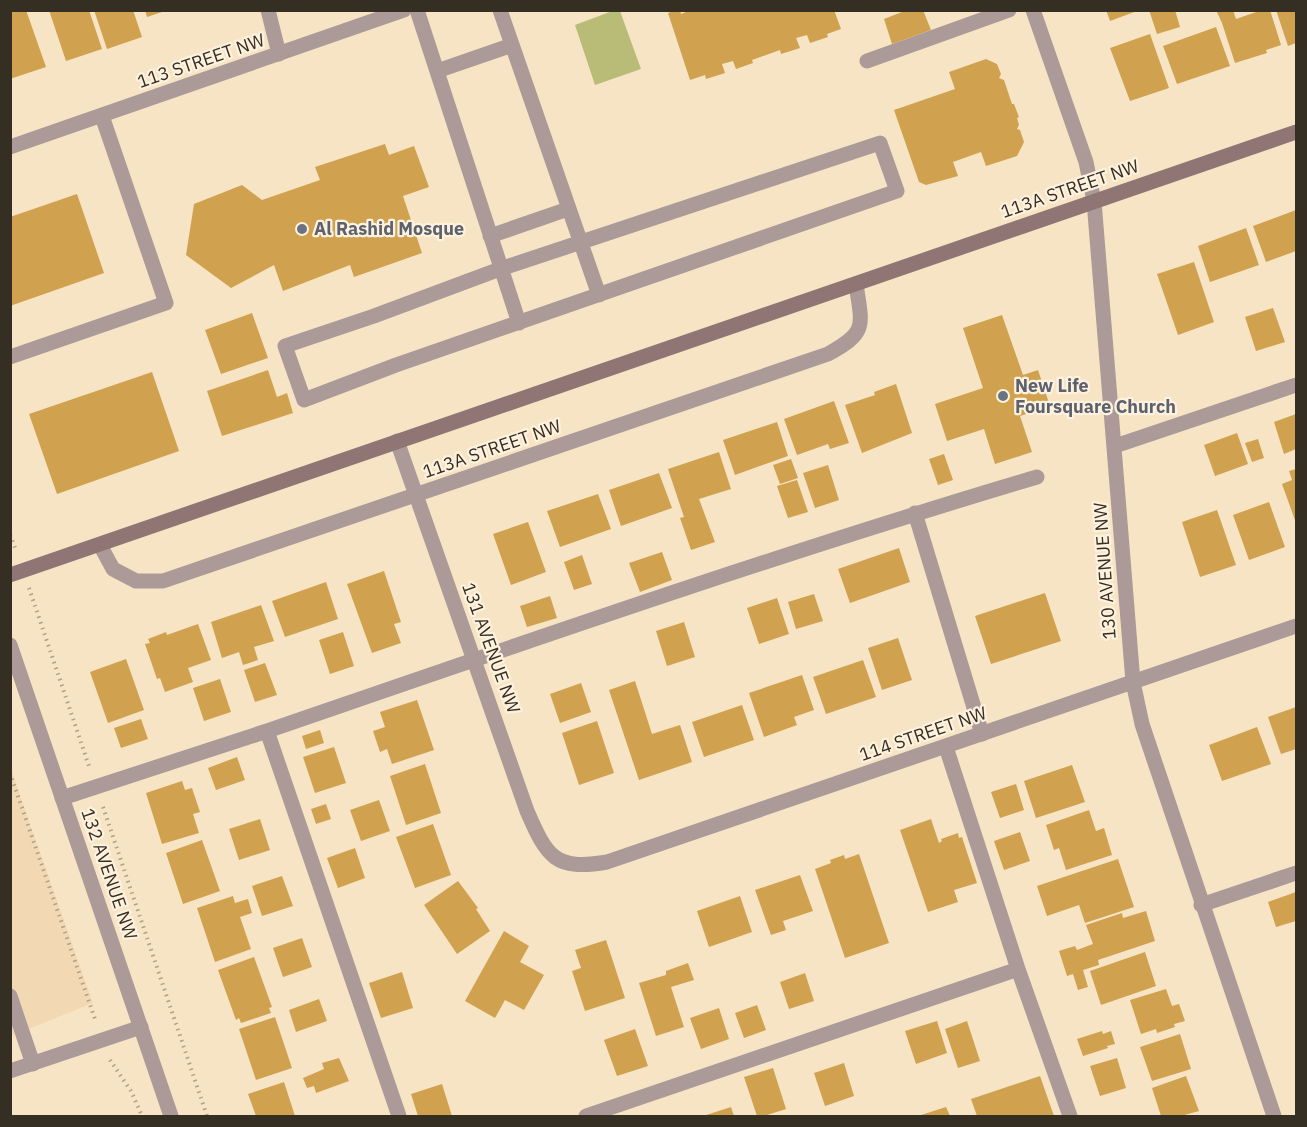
<svg xmlns="http://www.w3.org/2000/svg" width="1307" height="1127" viewBox="0 0 1307 1127" font-family="'IBM Plex Sans',sans-serif">
<style>
.built{fill:#f2d9b3}
.green{fill:#b9bc77}
.building{fill:#d0a14f}
.lines{fill:none;stroke-linecap:round;stroke-linejoin:round}
.path{stroke:#afa188;stroke-width:4;stroke-dasharray:1.5 4.5;stroke-linecap:butt}
.service{stroke:#ac9a99;stroke-width:15}
.minor{stroke:#ac9a99;stroke-width:15}
.tertiary{stroke:#ac9a99;stroke-width:15}
.secondary{stroke:#8f7674;stroke-width:15}
.worship-dot{fill:#6b7280;stroke:#fef2df;stroke-width:2}
.labels{text-anchor:middle;stroke-width:4.5;stroke-linejoin:round;paint-order:stroke}
.street-label{font-size:18px;fill:#352e22;stroke:#fef2df}
.worship-label{font-size:18px;font-weight:bold;fill:#5b616d;stroke:#fef2df;text-anchor:start}
</style>
<rect width="100%" height="100%" fill="#f7e4c4"/>
<path class="built" d="M10,767L93,1003L11,1036H10Z"/>
<path class="green" d="M615,10L620,11L641,69L595,85L575,25Z"/>
<path class="building" d="M10,10H26L46,67L10,79Z
M49,10H89L102,49L66,61Z
M94,10H133L142,37L107,49Z
M145,10H165V11L147,17Z
M676,10H680L681,14L691,10H834L841,29L827,34L828,37L810,43L807,35L796,38L800,48L781,54L780,50L752,60L753,63L736,69L733,61L722,64L725,73L706,79L705,75L690,80L668,13Z
M907,10H923L931,30L892,44L884,19Z
M1106,10H1137V11L1110,21Z
M1149,10H1175L1180,27L1157,34Z
M1216,10H1233L1236,19L1262,10H1270L1281,45L1266,50L1267,53L1235,63L1222,23Z
M1276,10H1296V43L1288,46Z
M1216,27L1230,66L1177,84L1163,46Z
M1150,34L1169,88L1130,101L1110,48Z
M986,59L997,64L1001,74L999,78L1004,80L1012,104H1014L1019,117L1017,118L1019,125L1017,129L1020,130L1024,142L1017,156L986,166L981,152L953,162L958,176L926,185L919,182L894,110L955,89L949,72Z
M385,144L389,155L414,146L429,187L403,196L422,253L354,277L350,265L283,291L274,265L231,288L186,255L194,204L242,185L262,200L320,180L315,167Z
M77,194L104,273L10,306V217Z
M1296,210V251L1266,262L1253,226Z
M1246,228L1259,265L1210,282L1198,246Z
M1194,262L1214,322L1178,335L1157,274Z
M1273,308L1285,342L1256,351L1245,317Z
M252,313L268,358L221,374L205,330Z
M1002,315L1023,375L1038,370L1050,406L1020,416L1032,452L995,464L984,429L947,441L935,404L983,388L963,328Z
M268,370L277,397L287,393L293,413L222,436L207,391Z
M152,372L179,451L57,494L29,414Z
M896,384L912,433L862,453L845,405L875,395L874,392Z
M834,401L849,443L830,449L828,444L797,455L784,419Z
M1296,414V449L1284,454L1274,422Z
M777,422L788,456L735,475L723,440Z
M1237,433L1248,464L1215,476L1204,445Z
M1258,439L1264,458L1252,462L1245,443Z
M719,452L731,489L699,499L715,542L691,550L680,518L684,517L668,469Z
M944,454L953,480L938,485L929,459Z
M791,459L798,478L780,484L773,465Z
M828,465L839,500L815,508L803,473Z
M1296,469V523L1282,484L1292,480L1289,471Z
M659,473L672,508L621,526L609,490Z
M797,480L808,512L788,518L777,486Z
M598,494L611,529L560,547L547,511Z
M1269,502L1285,547L1249,560L1233,515Z
M1217,510L1236,565L1200,577L1182,522Z
M528,522L546,572L511,585L493,534Z
M899,548L910,582L850,603L838,569Z
M662,552L672,580L640,592L629,563Z
M582,555L592,584L574,590L564,562Z
M384,571L401,622L394,624L401,643L372,653L347,584Z
M326,582L338,619L285,637L272,601Z
M1045,593L1061,641L991,664L975,616Z
M814,594L823,621L796,629L788,602Z
M550,596L557,618L527,627L520,606Z
M777,598L789,634L759,644L747,608Z
M261,605L274,641L254,647L258,660L243,665L239,652L222,658L211,622Z
M684,622L695,657L667,666L656,631Z
M198,624L211,660L188,668L193,682L165,692L160,678L157,679L145,644L150,643L148,639L166,632L167,635Z
M343,632L354,666L330,674L319,640Z
M898,638L912,680L882,690L868,648Z
M126,659L144,710L108,723L90,672Z
M863,660L876,697L826,714L813,677Z
M265,663L277,695L255,702L244,670Z
M802,675L814,710L794,717L797,725L764,737L749,693Z
M220,679L231,712L204,721L193,688Z
M635,681L652,734L680,725L692,762L639,780L609,690Z
M581,683L591,712L560,723L550,694Z
M417,700L434,750L392,764L387,749L380,752L373,731L385,727L380,712Z
M742,705L754,740L704,757L692,722Z
M1296,707V749L1281,754L1268,717Z
M141,719L148,739L121,748L114,728Z
M597,721L614,773L579,785L562,733Z
M1257,727L1271,764L1222,781L1209,745Z
M320,730L324,743L306,749L302,736Z
M334,747L346,783L315,793L303,757Z
M237,757L245,780L216,790L208,768Z
M425,764L441,813L406,825L390,776Z
M1072,765L1085,802L1036,818L1024,781Z
M182,781L185,790L192,788L200,812L193,814L199,833L162,844L146,793Z
M1016,784L1024,810L1000,818L991,792Z
M379,800L390,831L361,841L350,810Z
M326,804L331,819L316,824L311,809Z
M1089,810L1096,831L1104,828L1112,855L1066,870L1059,848L1054,850L1046,825Z
M260,819L270,850L239,860L229,829Z
M931,819L939,843L942,841L941,839L958,833L959,838L962,837L977,883L954,890L958,902L928,912L900,830Z
M433,824L451,875L415,888L396,837Z
M1020,832L1030,861L1004,870L994,841Z
M202,840L220,891L183,904L166,853Z
M355,848L365,878L338,888L327,858Z
M859,854L889,943L845,958L815,869L831,863L830,860L844,855L845,859Z
M1118,859L1134,907L1085,923L1079,905L1047,916L1037,886Z
M800,875L813,911L783,921L786,930L771,935L755,890Z
M282,876L293,906L262,916L252,886Z
M458,881L478,908L476,909L490,931L457,954L424,905Z
M1296,892V921L1276,927L1268,902Z
M233,896L235,903L248,899L252,913L240,917L251,949L215,962L197,908Z
M740,896L752,932L709,947L697,911Z
M1146,911L1155,941L1098,960L1099,965L1083,970L1088,987L1078,990L1073,974L1067,976L1059,951L1075,946L1077,950L1093,944L1086,925L1122,913L1123,918Z
M504,931L529,946L520,962L544,975L524,1010L505,1000L495,1018L465,1001Z
M302,938L312,967L283,977L273,948Z
M606,940L625,998L585,1011L572,971L581,968L575,950Z
M1145,952L1156,986L1101,1005L1090,971Z
M254,957L272,1007L269,1008L271,1013L241,1023L239,1018L236,1020L218,970Z
M688,963L694,980L671,987L684,1027L656,1036L639,983L666,975V971Z
M402,972L413,1008L381,1018L369,983Z
M805,973L814,1001L789,1009L780,982Z
M1166,989L1172,1006L1179,1004L1185,1021L1174,1024L1175,1027L1157,1033L1156,1029L1141,1034L1130,1000Z
M319,999L327,1021L296,1032L289,1010Z
M757,1005L766,1030L744,1038L735,1013Z
M719,1008L729,1039L701,1049L690,1018Z
M275,1017L292,1068L256,1080L239,1029Z
M937,1021L947,1053L916,1064L905,1031Z
M967,1021L980,1061L958,1068L945,1029Z
M635,1029L648,1066L617,1076L604,1040Z
M1102,1031L1103,1034L1111,1031L1115,1044L1107,1046L1108,1048L1083,1056L1077,1039Z
M1180,1034L1191,1069L1152,1081L1140,1047Z
M339,1058L349,1081L316,1093L314,1086L307,1088L303,1078L324,1069L322,1063Z
M1117,1058L1126,1088L1100,1096L1090,1066Z
M844,1063L854,1096L825,1106L814,1073Z
M773,1068L786,1109L764,1116H757L744,1077Z
M1040,1076L1054,1116H977L971,1099Z
M1186,1076L1199,1111L1181,1116H1161L1152,1088Z
M284,1082L295,1116H256L248,1094Z
M442,1084L452,1116H418L411,1094Z
M731,1107L734,1116H703Z
M946,1107L950,1116H918Z"/>
<g class="lines">
<path class="path" d="M10,535L16,550
M29,588L90,769
M10,773L96,1022
M103,807L207,1116
M110,1060L131,1091L142,1116"/>
<path class="service" d="M268,10L279,54
M417,10L519,323
M500,10L599,295
M867,61L1009,10
M437,71L512,45
M880,143L897,191L396,365L304,400L285,346L374,316L500,269Z
M490,236L568,209
M10,357L166,303L102,116
M1115,446L1296,385
M915,513L982,734
M267,731C523,643 778,554 1037,477
M946,747L1018,969L1070,1116
M62,798L267,731L399,1116
M1201,905L1296,873
M10,996L33,1064
M586,1116L1018,969"/>
<path class="minor" d="M1033,10L1086,162L1094,201L1133,682L1142,724L1274,1116
M10,147L404,10
M397,441L527,811C547,857 555,871 607,862L1296,626
M100,545L113,569L136,581H163L828,354C868,332 862,326 856,284
M10,1071L141,1027"/>
<path class="tertiary" d="M10,645L171,1116"/>
<path class="secondary" d="M10,575L1296,132"/>
</g>
<g class="worship-dot">
<circle cx="302" cy="229" r="6"/>
<circle cx="1003" cy="396" r="6"/>
</g>
<g class="labels">
<g class="street-label">
<text transform="translate(201 61) rotate(-19)" y="6">113 STREET NW</text>
<text transform="translate(1070 189) rotate(-19)" y="6">113A STREET NW</text>
<text transform="translate(492 449) rotate(-19)" y="6">113A STREET NW</text>
<text transform="translate(1105 571) rotate(-94)" y="6">130 AVENUE NW</text>
<text transform="translate(491 648) rotate(70)" y="6">131 AVENUE NW</text>
<text transform="translate(923 734) rotate(-19)" y="6">114 STREET NW</text>
<text transform="translate(109 874) rotate(71)" y="6">132 AVENUE NW</text>
</g>
<g class="worship-label">
<text x="314" y="235">Al Rashid Mosque</text>
<text x="1015" y="392">New Life<tspan x="1015" dy="21">Foursquare Church</tspan></text>
</g>
</g>
<rect width="1307" height="1127" fill="none" stroke="#352e22" stroke-width="24"/>
</svg>
